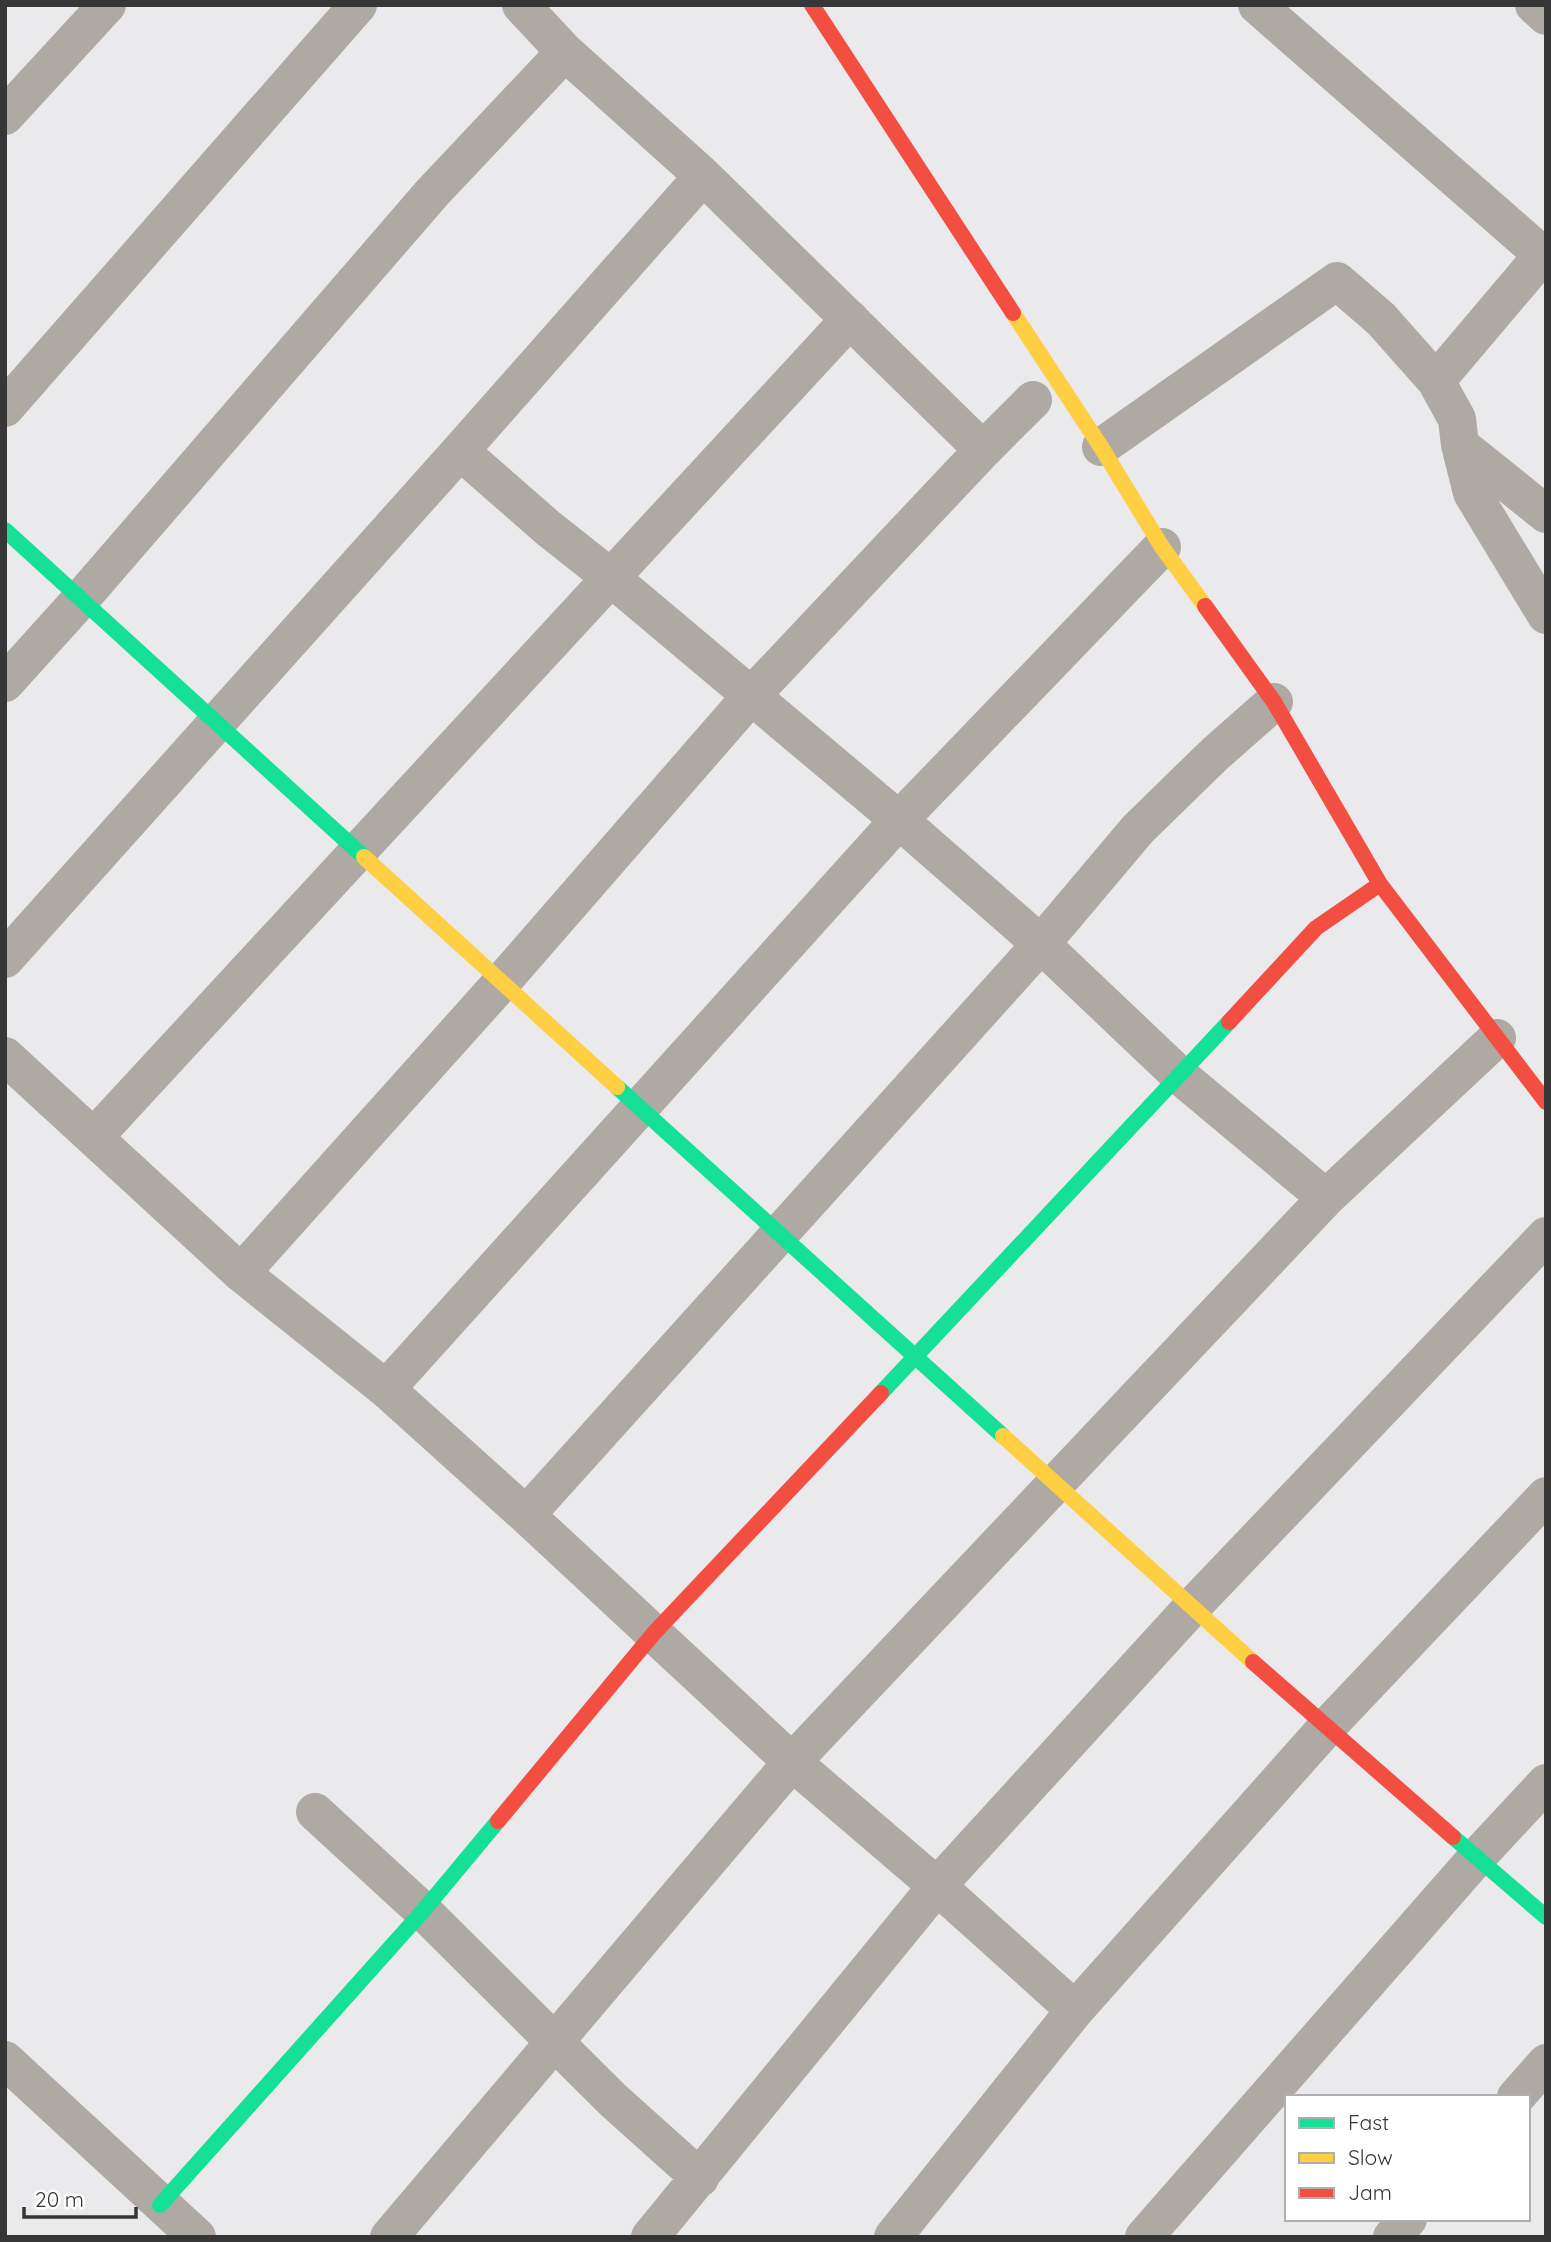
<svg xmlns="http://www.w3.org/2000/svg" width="1551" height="2242" viewBox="0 0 1551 2242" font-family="Quicksand,sans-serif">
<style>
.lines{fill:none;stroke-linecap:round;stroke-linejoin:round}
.street{stroke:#aea9a2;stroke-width:38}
.fast{stroke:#16e098;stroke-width:16}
.slow{stroke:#ffcf43;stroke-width:16}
.jam{stroke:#f24e42;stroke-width:16}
</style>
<rect width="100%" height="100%" fill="#eae9eb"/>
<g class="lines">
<path class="street" d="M521,5L565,52L703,176L983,450
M1257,5L1546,258
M1534,5L1546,16
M5,116L107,5
M1436,381L1546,251
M5,408L358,5
M1460,445L1472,493L1546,615
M1101,447L1337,281L1381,319L1436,381L1457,419L1460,445L1546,514
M460,451L548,528L610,577L899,820L1041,944L1179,1075L1326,1198
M5,683L80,600L432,193L565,52
M5,959L460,451L703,176
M5,1056L241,1273L386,1389L526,1515L792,1762L937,1886L1075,2010
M94,1137L850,319
M241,1273L501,983L751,696L983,450L1033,400
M386,1389L899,820L1162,547
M526,1515L1041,944L1138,829L1215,754L1274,702
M315,1812L423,1911L613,2100L700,2178
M5,2060L197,2237
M1516,2097L1546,2063
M389,2237L792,1762L1326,1198L1497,1038
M650,2237L937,1886L1193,1606L1546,1236
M893,2237L1075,2010L1326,1728L1546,1496
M1144,2237L1478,1856L1546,1783
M1392,2237L1408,2219"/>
<path class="fast" d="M5,530L364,857
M617,1087L1003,1436
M881,1393L1229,1022
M1453,1837L1546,1917
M160,2205L423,1911L498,1821"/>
<path class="slow" d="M1013,313L1101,447L1162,547L1205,606
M364,857L617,1087
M1003,1436L1253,1662"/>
<path class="jam" d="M812,5L1013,313
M1205,606L1274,702L1380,884L1546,1102
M1229,1022L1316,928L1380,884
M1253,1662L1453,1837
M498,1821L654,1633L881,1393"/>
</g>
<rect width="1551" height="2242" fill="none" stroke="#363637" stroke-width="14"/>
<rect x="1285" y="2095" width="245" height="126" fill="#ffffff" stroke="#afafaf" stroke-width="2"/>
<rect x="1299" y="2118" width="35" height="10" fill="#16e098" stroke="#afafaf" stroke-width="2"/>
<text x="1348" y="2130" font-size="21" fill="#363637">Fast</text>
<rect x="1299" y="2153" width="35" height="10" fill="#ffcf43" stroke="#afafaf" stroke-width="2"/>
<text x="1348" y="2165" font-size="21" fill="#363637">Slow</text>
<rect x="1299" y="2188" width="35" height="10" fill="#f24e42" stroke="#afafaf" stroke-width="2"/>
<text x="1348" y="2200" font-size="21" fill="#363637">Jam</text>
<path d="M24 2207v10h112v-10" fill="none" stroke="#363637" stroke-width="3.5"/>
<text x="35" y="2207" font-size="21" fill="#363637" stroke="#ffffff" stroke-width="5" paint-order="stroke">20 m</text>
</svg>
